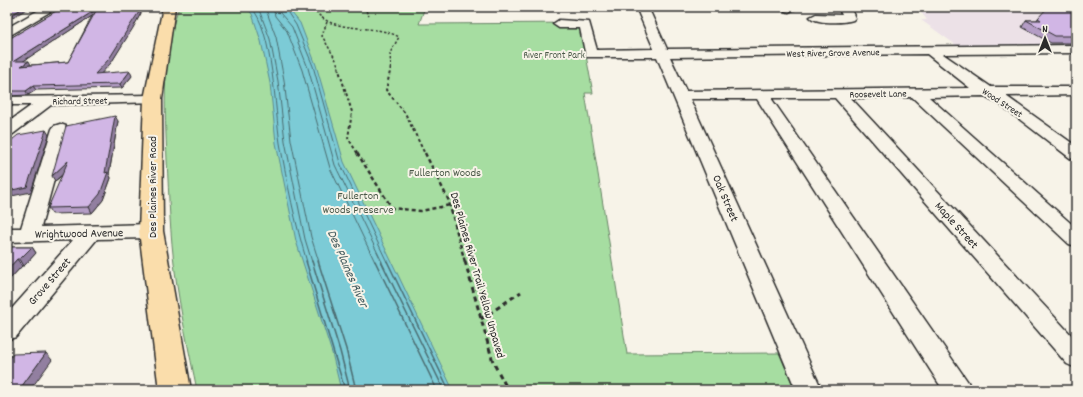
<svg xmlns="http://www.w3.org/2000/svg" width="1083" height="397" viewBox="0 0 1083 397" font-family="Dekko,sans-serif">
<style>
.built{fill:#ece1e7}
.green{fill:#a6dda1;stroke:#688466}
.water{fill:#7bcbd6;stroke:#5b8b92}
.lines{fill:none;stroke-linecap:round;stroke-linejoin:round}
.shore-far1{stroke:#4b6b6f;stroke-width:1}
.shore{stroke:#4b6b6f;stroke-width:1.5}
.minor-casing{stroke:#2b2b2b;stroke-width:3}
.major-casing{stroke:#2b2b2b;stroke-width:3}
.path-far3{stroke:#2b2b2b;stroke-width:1.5;stroke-dasharray:2.5 2;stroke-linecap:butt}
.path-far2{stroke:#2b2b2b;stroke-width:2;stroke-dasharray:3 2.5;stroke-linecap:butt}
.path-far1{stroke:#2b2b2b;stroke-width:2.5;stroke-dasharray:4 3;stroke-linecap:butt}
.path{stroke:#2b2b2b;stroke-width:3;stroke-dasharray:5 4;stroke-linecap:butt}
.minor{fill:#f7f3e8;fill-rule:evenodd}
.major{fill:#faddab;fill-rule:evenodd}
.wall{fill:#b49dc5;stroke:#2b2b2b;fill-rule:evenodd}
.shaded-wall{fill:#927fa0;stroke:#2b2b2b}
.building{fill:#d1b6e5;stroke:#2b2b2b;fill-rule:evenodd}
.labels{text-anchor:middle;stroke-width:4;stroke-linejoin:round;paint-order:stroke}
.far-street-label{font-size:10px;fill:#2b2b2b;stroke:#f7f3e8}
.far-park-label{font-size:10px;fill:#4a5848;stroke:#f7f3e8}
.park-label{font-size:12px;fill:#4a5848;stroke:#f7f3e8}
.street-label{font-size:12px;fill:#2b2b2b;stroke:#f7f3e8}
.water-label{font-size:13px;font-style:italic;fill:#435b5e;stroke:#f7f3e8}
</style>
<rect width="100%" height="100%" fill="#f7f3e8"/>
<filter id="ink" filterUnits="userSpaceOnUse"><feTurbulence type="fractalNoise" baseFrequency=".025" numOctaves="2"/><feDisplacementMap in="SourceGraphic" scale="8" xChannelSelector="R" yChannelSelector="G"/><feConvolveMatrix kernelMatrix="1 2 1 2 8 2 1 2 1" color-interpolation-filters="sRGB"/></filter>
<g filter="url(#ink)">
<path class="built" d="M917,7H1076V44L956,45L921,20H927Z"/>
<path class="green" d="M179,7H425L419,24L580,23L593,93H585L627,354L779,353L795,390H197C189,351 180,311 175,271C170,234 169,197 167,160C165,109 161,55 179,7Z"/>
<path class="water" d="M246,7H287L300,23L316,65L344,162L453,390H341L332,353L296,241L276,143L270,83L261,41L252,14Z"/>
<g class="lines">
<path class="shore-far1" d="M251,7C273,29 275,111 280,143C287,182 295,223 307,262
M258,7L270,39L278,81L285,141L305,239L312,262
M265,7L276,37L284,80L291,140L311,237L319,262
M273,7L275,16L287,31L302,70L330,168L375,262
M279,7L280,13L292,27L308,68L335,165L382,262
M284,7L296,25L313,66L340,163L387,262"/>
<path class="shore" d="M306,261L345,390
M312,261L340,351L350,390
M318,261L346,349L356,390
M375,261L437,390
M381,261L444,390
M387,261L449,390"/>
<defs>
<path id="minor" d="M44,7H58L7,37V28Z
M636,7H648L667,49L1076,45V53L943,54L991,87H1076V95L1006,96L1076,146V159L1070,158L1001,105L985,96L929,97L1076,228V246L1069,244L912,97L851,98L1076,340V368L1067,364L835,98H771L968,382L971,390H943L757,99H690L822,390H796L657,57H586L580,28H559L553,24L559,20L589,22L597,50L654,49ZM927,54L970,88L686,91L670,57Z
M782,7H794L795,9L789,12L785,11Z
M838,7H850L855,18L853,20C844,23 816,24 810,17L816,14L842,15Z
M153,95L158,96L160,99L158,102L51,105L13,134L7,136V123L32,105H7V97Z
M60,124L66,126L68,129L41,227L151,224L158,226L161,231L158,236L151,238L97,239L16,337L7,340V314L73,240L7,242V228H21L52,129L54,126Z"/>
<path id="major" d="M163,7H175L162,99L163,231L191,390H159L139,231L144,99Z"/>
</defs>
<use href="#minor" class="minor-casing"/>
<use href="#major" class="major-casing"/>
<path class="path-far3" d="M314,7C326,36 374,22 399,37L390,53L391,68
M368,7L366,11L369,16
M327,22L322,36L336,60L339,68"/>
<path class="path-far2" d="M338,67L352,112L348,138L358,154
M391,67L386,90L405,113L425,154"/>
<path class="path-far1" d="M357,153L392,208L421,211L450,205
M425,153L448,199L465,262"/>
<path class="path" d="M465,261L493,362L508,390
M481,319L521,292"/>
<use href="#minor" class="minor"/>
<use href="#major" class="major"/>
</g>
<path class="wall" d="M63,7H144L140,15L111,63L101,73L132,76L122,88L36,90L28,95L7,96V40ZM92,16L68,62L31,65L23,61Z
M1076,7V43H1051L1022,27L1026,20H1037L1038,18Z
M118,121L109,174L111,178L103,200L92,213L52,214L48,208L63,175L55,181Z
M7,247H32L36,253L24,266H22L7,282Z"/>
<path class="shaded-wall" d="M25,7H31L7,20V17Z
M141,7H144L140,15L133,28L111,63L97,78L95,74Z
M97,9L98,12L16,66L14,61Z
M29,61L31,65L21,66Z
M130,71L132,76L122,88L120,84Z
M33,86L36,90L28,95L26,91Z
M10,102L13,106L7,111V104Z
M115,116L118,121L109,174L111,178L103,200L92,213L89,207Z
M46,130L49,135L31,192L7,197V191Z
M68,161L71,167L55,181L52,176Z
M32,247L36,253L24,266L20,259Z
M17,259L22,266L7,282V270Z
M46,353L52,360L30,390H19Z"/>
<path class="building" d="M7,7H25L7,17Z
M63,7H141L139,12L131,24L109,59L95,74L130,71L120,84L33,86L26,91H7V40ZM97,9L68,62L21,66L29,61H14Z
M1048,7H1076V36H1055L1026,20H1041L1038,18Z
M115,116L105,173L108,172L100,194L89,207L48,208L68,161L52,176L66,126Z
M46,130L27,187L7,191V144L18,135Z
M7,247H32L20,259H17L7,270Z
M46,353L19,390H7V362L13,354Z"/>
</g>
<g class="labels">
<g class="far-street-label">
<text transform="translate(833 52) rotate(-1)" y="4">West River Grove Avenue</text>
<text transform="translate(878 93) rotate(-1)" y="4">Roosevelt Lane</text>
<text transform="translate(80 100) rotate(-1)" y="4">Richard Street</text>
<text transform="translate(1003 102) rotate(33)" y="4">Wood Street</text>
</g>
<g class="far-park-label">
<text x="554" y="58">River Front Park</text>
</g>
<g class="park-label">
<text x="445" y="176">Fullerton Woods</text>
<text x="358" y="199">Fullerton<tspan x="358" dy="14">Woods Preserve</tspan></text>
</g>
<g class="street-label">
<text transform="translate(152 187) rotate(-90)" y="4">Des Plaines River Road</text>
<text transform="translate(726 198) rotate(67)" y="4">Oak Street</text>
<text transform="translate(957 225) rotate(48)" y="4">Maple Street</text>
<text transform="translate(79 233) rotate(-1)" y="4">Wrightwood Avenue</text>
<text transform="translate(478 275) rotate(74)" y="4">Des Plaines River Trail Yellow Unpaved</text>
<text transform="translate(49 281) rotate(-49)" y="4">Grove Street</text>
</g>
<g class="water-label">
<text transform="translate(349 268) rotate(66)" y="5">Des Plaines River</text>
</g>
</g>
<rect width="1083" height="397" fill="none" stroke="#f7f3e8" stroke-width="24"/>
<rect x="12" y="12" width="1059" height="373" fill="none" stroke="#2b2b2b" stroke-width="1.5" filter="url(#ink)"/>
<g transform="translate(1045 38)" stroke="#f7f3e8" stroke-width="3" paint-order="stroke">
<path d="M0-3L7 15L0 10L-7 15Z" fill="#2b2b2b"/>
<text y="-6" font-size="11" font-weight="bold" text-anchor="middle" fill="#2b2b2b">N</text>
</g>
</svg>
